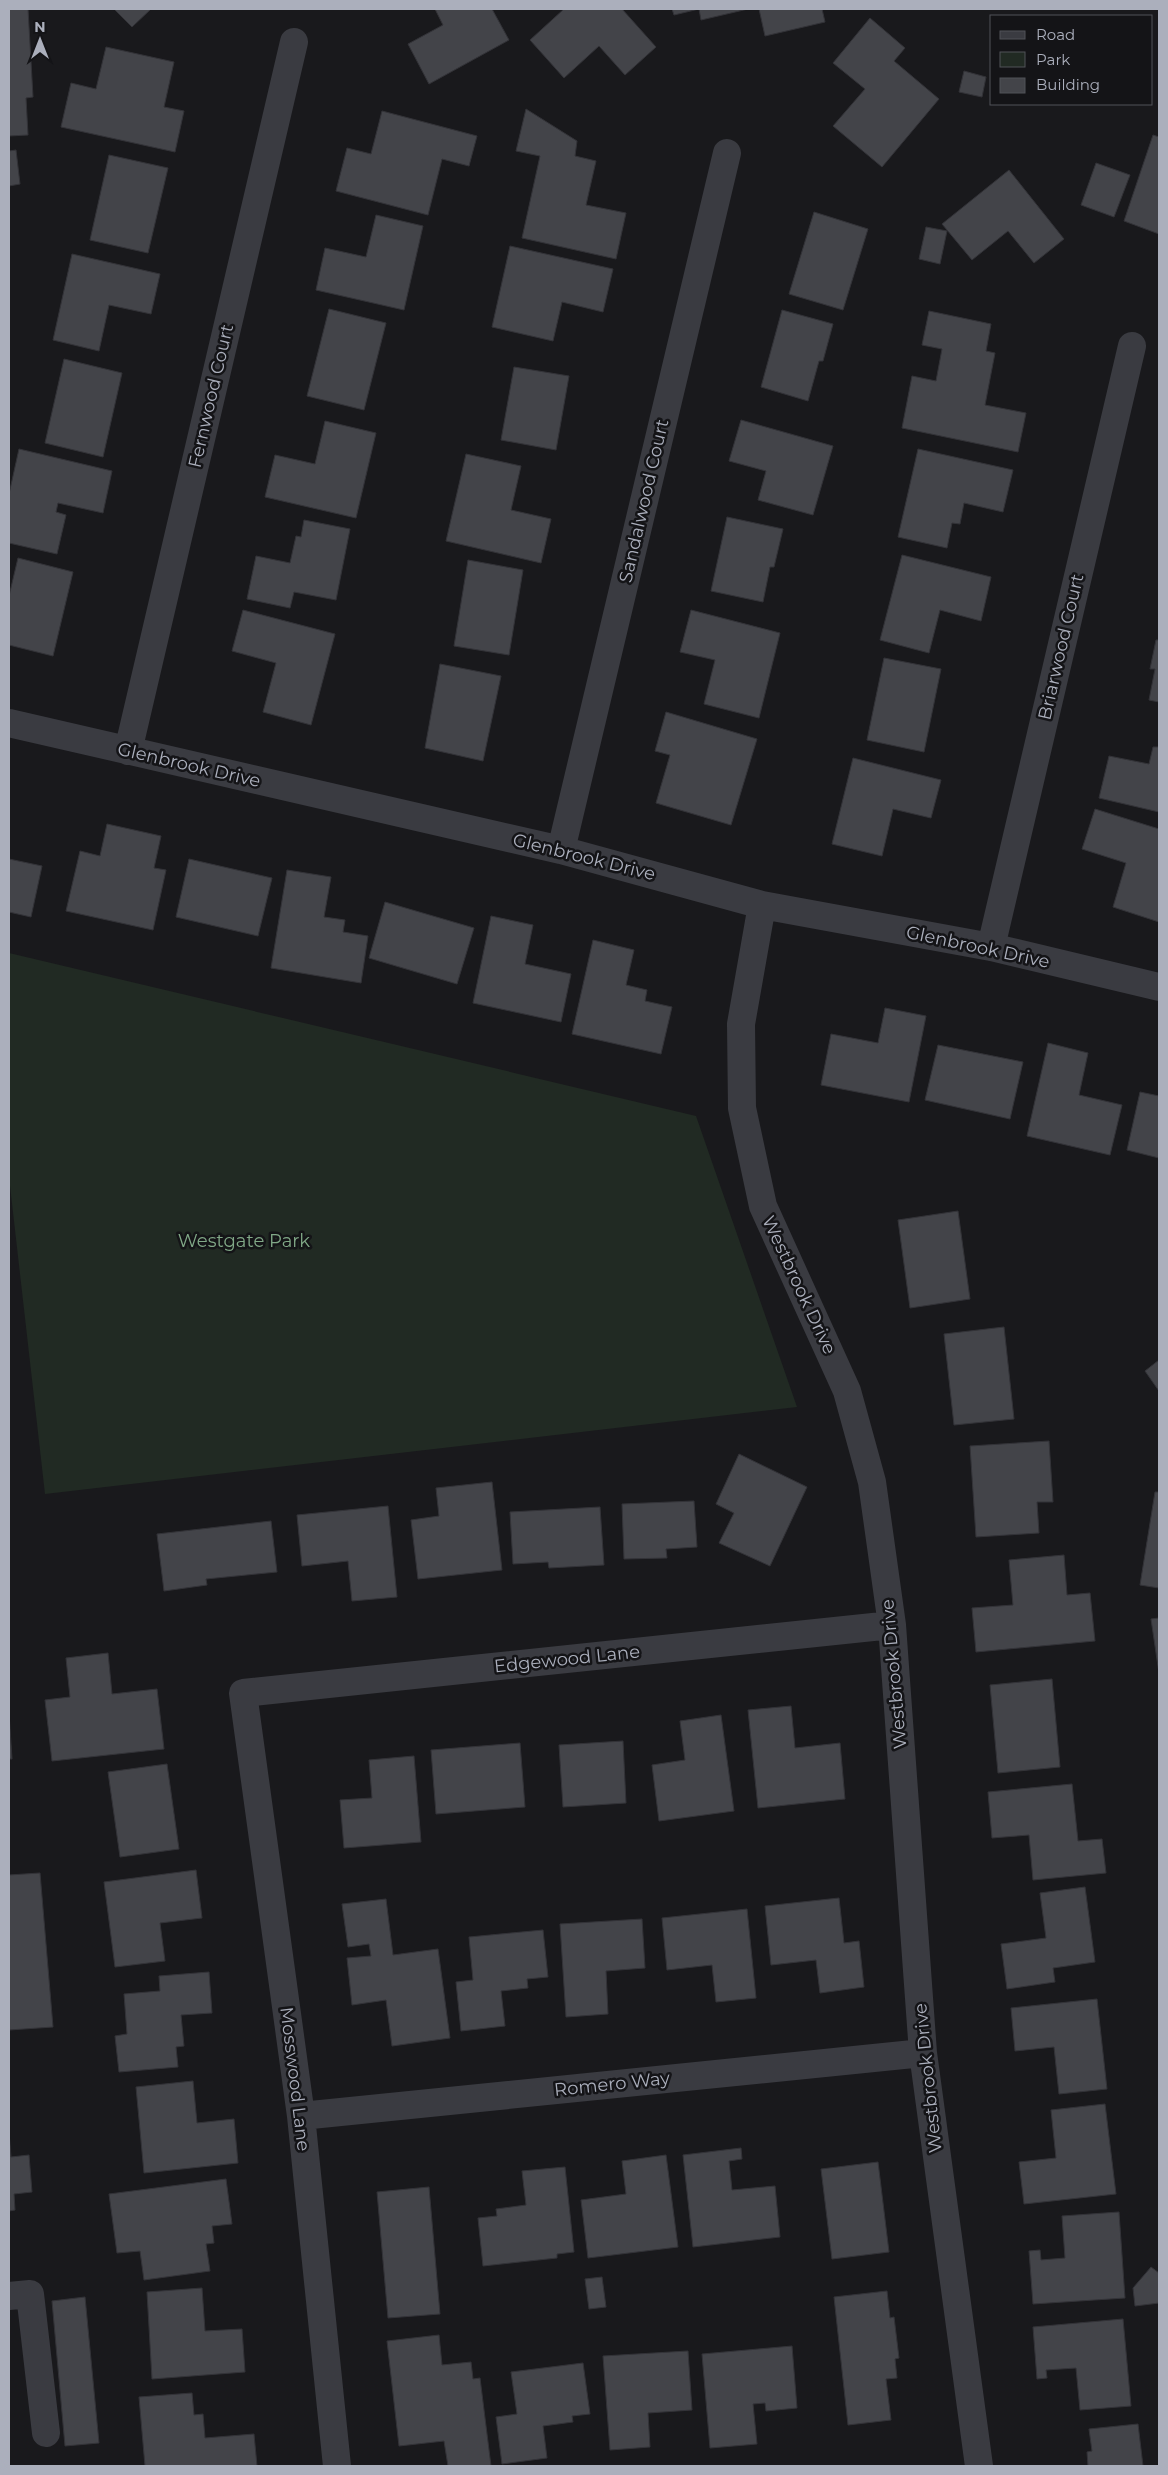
<svg xmlns="http://www.w3.org/2000/svg" width="1168" height="2475" viewBox="0 0 1168 2475" font-family="Montserrat,sans-serif">
<style>
.green{fill:#212a23}
.building{fill:#434449;stroke:#333338}
.lines{fill:none;stroke-linecap:round;stroke-linejoin:round}
.minor{stroke:#3a3b41;stroke-width:28}
.labels{text-anchor:middle;stroke-width:5;stroke-linejoin:round;paint-order:stroke}
.street-label{font-size:18px;fill:#abafbc;stroke:#141417}
.park-label{font-size:18px;fill:#81a887;stroke:#141417}
</style>
<rect width="100%" height="100%" fill="#19191c"/>
<path class="green" d="M9,953L696,1116L797,1407L45,1494L9,1177Z"/>
<path class="building" d="M9,9H28L33,97L26,98L28,135L9,136Z
M114,9H151L132,27Z
M435,9H492L509,40L429,84L408,44L443,25Z
M564,9H622L656,47L625,75L599,46L564,78L530,40Z
M672,9H748L701,20L699,9L674,15Z
M759,9H822L825,22L765,36Z
M870,18L905,48L894,61L939,99L882,167L833,126L865,89L833,63Z
M106,47L174,62L164,107L184,111L175,152L61,127L71,83L96,89Z
M964,71L986,77L982,97L959,92Z
M526,109L577,141L575,156L596,161L586,205L626,213L616,259L522,238L540,156L516,151Z
M382,111L477,136L469,166L442,159L428,215L336,191L347,148L371,154Z
M1153,135L1159,137V234L1124,221Z
M16,150L20,184L9,186V151Z
M109,155L168,168L148,253L90,240Z
M1096,163L1130,175L1114,217L1081,205Z
M1009,170L1064,239L1034,263L1008,231L972,260L942,224Z
M814,212L868,229L843,310L789,294Z
M376,215L423,226L404,310L316,290L325,248L366,257Z
M926,227L947,231L940,264L919,259Z
M510,246L613,269L603,312L562,302L553,341L492,327Z
M72,254L160,274L151,314L109,305L99,351L53,340Z
M329,309L386,323L364,410L307,396Z
M782,310L833,324L823,361H819L808,401L761,387Z
M929,311L991,324L986,351L995,353L985,405L1026,413L1018,452L902,428L912,376L936,381L942,349L922,345Z
M64,359L122,373L103,457L45,443Z
M514,367L569,376L556,450L501,440Z
M741,420L833,446L813,515L758,500L766,471L729,461Z
M325,421L376,433L356,518L265,497L275,455L315,464Z
M19,449L112,471L103,513L58,503L56,512L66,515L57,554L9,543V494Z
M918,449L1013,470L1003,512L964,503L960,524L952,523L947,548L898,537Z
M466,454L521,466L511,510L551,519L541,563L446,541Z
M727,517L783,529L774,567H770L763,602L711,591Z
M304,520L350,529L336,600L294,592L290,608L247,599L256,556L290,563L296,536L301,537Z
M902,555L991,577L981,621L940,610L929,653L880,640Z
M18,558L73,572L53,656L9,645V596Z
M468,560L523,570L509,655L454,646Z
M243,610L335,634L311,725L263,712L276,663L232,651Z
M691,610L780,633L759,718L704,704L715,660L680,652Z
M1156,640H1159V702L1149,700L1155,669H1150Z
M884,658L941,669L924,752L867,740Z
M440,664L501,676L483,761L425,748Z
M666,712L757,739L731,825L656,803L670,755L655,751Z
M1153,747H1159V812L1099,798L1109,756L1149,764Z
M853,758L941,780L931,818L893,809L882,856L832,844Z
M1095,809L1159,829V922L1113,907L1126,863L1082,849Z
M107,824L161,836L154,868L166,870L153,930L66,911L80,851L100,856Z
M9,859L42,866L31,917L9,912Z
M189,859L272,878L258,936L176,917Z
M287,870L331,877L324,917L345,920L343,932L368,936L361,983L271,968Z
M385,902L474,928L457,984L369,958Z
M491,916L533,925L525,964L571,974L561,1022L473,1003Z
M593,940L634,950L626,985L647,990L645,1001L672,1007L661,1054L572,1034Z
M885,1008L926,1016L909,1102L821,1085L831,1034L878,1043Z
M1048,1043L1088,1053L1079,1095L1122,1105L1110,1155L1027,1136Z
M938,1045L1023,1062L1010,1119L925,1100Z
M1140,1092L1159,1096V1158L1127,1150Z
M958,1211L970,1299L910,1308L898,1220Z
M1004,1327L1014,1419L954,1425L944,1334Z
M1159,1360V1391L1145,1371Z
M1049,1441L1053,1502H1037L1039,1533L976,1537L970,1446Z
M739,1454L807,1487L770,1566L719,1543L734,1513L716,1504Z
M492,1482L502,1570L418,1579L411,1520L439,1516L436,1488Z
M1155,1492H1159V1588L1140,1585Z
M694,1501L697,1547L666,1549L667,1558L624,1559L622,1504Z
M388,1506L397,1597L352,1601L348,1561L302,1566L297,1515Z
M600,1507L604,1565L549,1568L548,1562L513,1564L510,1512Z
M271,1521L277,1572L206,1579L207,1585L164,1591L157,1534Z
M1064,1555L1067,1595L1090,1593L1095,1641L976,1652L972,1608L1013,1605L1009,1560Z
M1159,1618V1673L1151,1619Z
M108,1653L112,1694L157,1689L164,1749L52,1761L45,1700L70,1697L66,1658Z
M1052,1679L1060,1767L998,1773L990,1685Z
M791,1706L795,1748L840,1743L845,1799L758,1808L748,1710Z
M9,1713L12,1759H9Z
M721,1715L734,1811L659,1821L652,1765L685,1760L680,1721Z
M623,1741L626,1803L563,1807L559,1745Z
M520,1743L525,1807L436,1814L431,1750Z
M414,1756L421,1842L344,1848L340,1800L372,1798L369,1760Z
M167,1764L179,1849L120,1857L108,1772Z
M1072,1784L1078,1841L1102,1839L1106,1873L1033,1880L1029,1835L992,1838L988,1792Z
M196,1870L202,1918L160,1923L165,1961L115,1967L104,1882Z
M40,1873L53,2027L9,2030V1875Z
M1085,1887L1095,1962L1053,1968L1055,1982L1007,1989L1001,1944L1046,1938L1040,1893Z
M839,1898L844,1943L859,1941L864,1987L820,1993L816,1960L771,1965L765,1906Z
M386,1899L393,1955L438,1949L450,2038L392,2046L386,2000L352,2005L347,1958L371,1956L369,1944L348,1947L342,1904Z
M747,1909L756,1998L716,2002L712,1965L667,1970L662,1918Z
M642,1919L645,1968L606,1971L608,2014L566,2017L560,1924Z
M543,1930L548,1977L527,1979L528,1988L501,1991L505,2026L461,2031L456,1982L473,1980L469,1937Z
M209,1972L212,2013L181,2015L184,2046L176,2047L178,2067L119,2072L115,2036L127,2034L124,1994L160,1991L159,1976Z
M1097,1999L1107,2089L1059,2094L1054,2047L1015,2051L1011,2008Z
M193,2081L197,2123L234,2119L238,2163L144,2173L136,2087Z
M1105,2104L1116,2194L1024,2204L1019,2162L1056,2158L1051,2110Z
M9,2132L11,2157L29,2155L32,2192L14,2194L15,2210L9,2211Z
M741,2148L742,2159L729,2161L732,2190L775,2186L780,2237L693,2247L683,2155Z
M666,2155L678,2247L588,2258L581,2200L626,2194L622,2161Z
M878,2162L889,2252L832,2259L821,2169Z
M565,2167L574,2252L557,2254V2258L483,2266L478,2218L497,2216L496,2209L526,2205L522,2171Z
M226,2179L232,2224L212,2226L214,2243L206,2244L210,2271L144,2280L140,2251L117,2253L109,2194Z
M429,2187L440,2314L388,2318L377,2192Z
M1119,2212L1125,2298L1033,2304L1029,2251L1040,2250L1041,2260L1065,2258L1062,2216Z
M1151,2267L1159,2273V2303L1135,2306L1133,2288Z
M602,2277L606,2307L589,2309L585,2279Z
M202,2288L205,2331L242,2329L245,2372L152,2379L147,2292Z
M887,2291L890,2318L894,2317L899,2358L895,2359L897,2378L886,2379L891,2420L848,2425L834,2297Z
M85,2297L99,2443L65,2446L52,2301Z
M1123,2319L1131,2406L1080,2410L1076,2368L1046,2370L1047,2378L1037,2379L1033,2327Z
M439,2335L442,2365L471,2362L473,2379L480,2378L491,2466H448L444,2441L399,2446L387,2341Z
M792,2346L797,2408L766,2411L765,2403L753,2404L757,2444L710,2448L702,2354Z
M688,2351L692,2410L648,2413L650,2447L610,2450L603,2356Z
M583,2363L590,2414L572,2416L573,2422L543,2426L547,2458L502,2464L496,2417L517,2414L511,2372Z
M192,2393L194,2415L203,2414L205,2438L254,2434L257,2466H145L139,2397Z
M1138,2424L1143,2466H1088L1087,2452L1092,2451L1089,2429Z"/>
<g class="lines">
<path class="minor" d="M9,723L561,850L762,905L991,947L1159,987
M128,751L294,42
M561,850L727,153
M762,905L741,1024L742,1108L763,1206L847,1391L872,1482L892,1625L923,2053L979,2466
M991,947L1132,346
M301,2116L923,2053
M9,2296L30,2294L46,2433
M337,2466L301,2116L243,1693L892,1625"/>
</g>
<g class="labels">
<g class="street-label">
<text transform="translate(211 396) rotate(-77)" y="6">Fernwood Court</text>
<text transform="translate(644 501) rotate(-77)" y="6">Sandalwood Court</text>
<text transform="translate(1061 647) rotate(-77)" y="6">Briarwood Court</text>
<text transform="translate(189 765) rotate(13)" y="6">Glenbrook Drive</text>
<text transform="translate(584 857) rotate(14)" y="6">Glenbrook Drive</text>
<text transform="translate(978 947) rotate(12)" y="6">Glenbrook Drive</text>
<text transform="translate(799 1285) rotate(65)" y="6">Westbrook Drive</text>
<text transform="translate(567 1659) rotate(-6)" y="6">Edgewood Lane</text>
<text transform="translate(894 1674) rotate(-95)" y="6">Westbrook Drive</text>
<text transform="translate(928 2078) rotate(-96)" y="6">Westbrook Drive</text>
<text transform="translate(295 2079) rotate(83)" y="6">Mosswood Lane</text>
<text transform="translate(612 2084) rotate(-6)" y="6">Romero Way</text>
</g>
<g class="park-label">
<text x="244" y="1247">Westgate Park</text>
</g>
</g>
<rect width="1168" height="2475" fill="none" stroke="#abafbc" stroke-width="20"/>
<rect x="990" y="15" width="162" height="90" fill="#141417" stroke="#505259"/>
<rect x="1000" y="31" width="25" height="8" fill="#3a3b41" stroke="#505259"/>
<text x="1036" y="40" font-size="15" fill="#abafbc">Road</text>
<rect x="1000" y="52" width="25" height="15" fill="#212a23" stroke="#505259"/>
<text x="1036" y="65" font-size="15" fill="#abafbc">Park</text>
<rect x="1000" y="78" width="25" height="15" fill="#434449" stroke="#505259"/>
<text x="1036" y="90" font-size="15" fill="#abafbc">Building</text>
<g transform="translate(40 40)" stroke="#141417" stroke-width="4" paint-order="stroke">
<path d="M0-4L9 19L0 12L-9 19Z" fill="#abafbc"/>
<text y="-8" font-size="14" font-weight="bold" text-anchor="middle" fill="#abafbc">N</text>
</g>
</svg>
